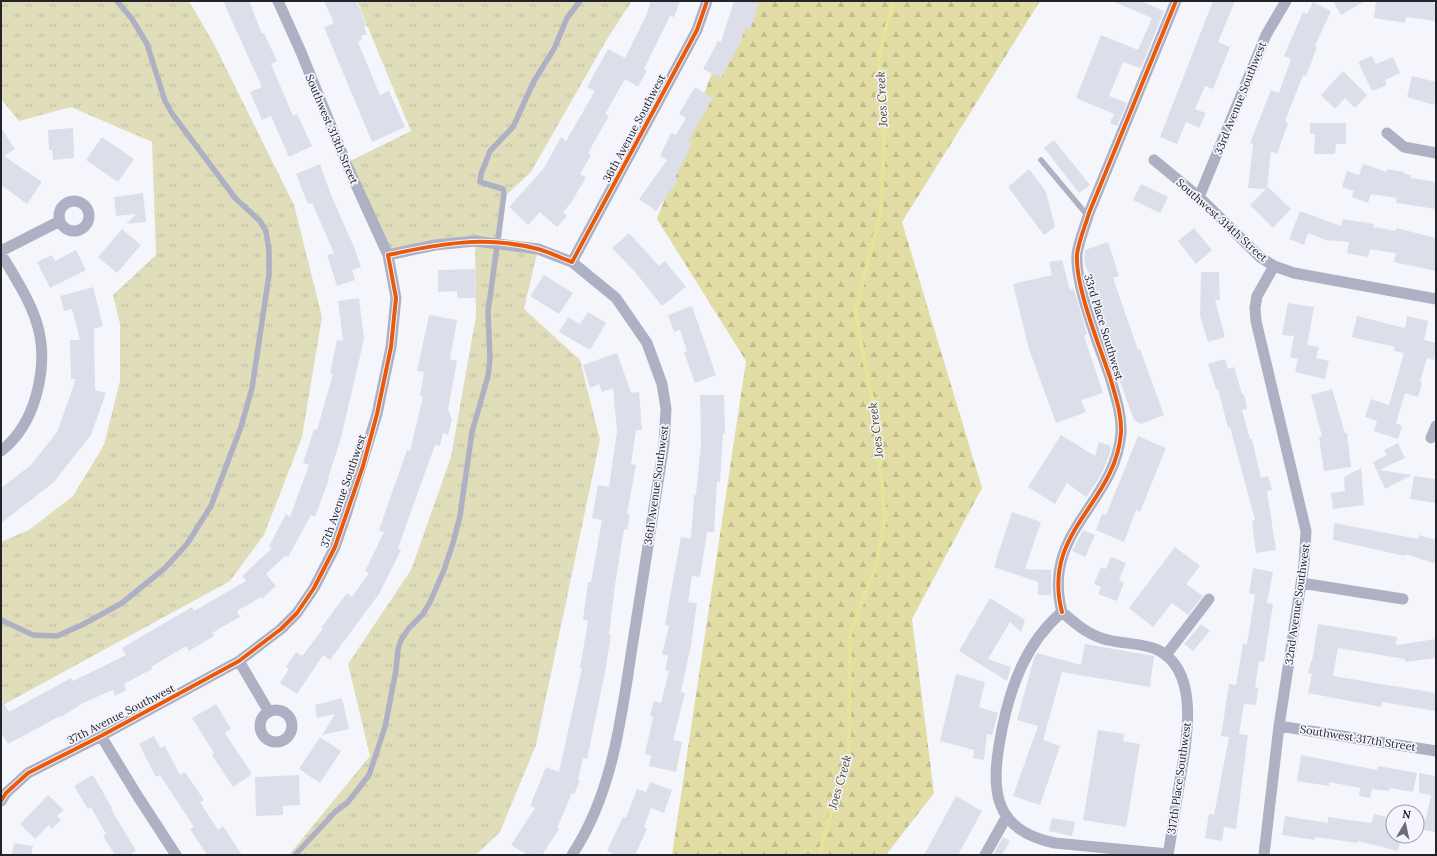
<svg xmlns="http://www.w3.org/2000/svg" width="1437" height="856" viewBox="0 0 1437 856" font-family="Lora,serif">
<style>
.grass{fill:url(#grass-tufts)}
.forest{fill:url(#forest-firs)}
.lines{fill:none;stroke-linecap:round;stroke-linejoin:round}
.stream{stroke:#eae29a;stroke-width:4}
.building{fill:#dcdeea}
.service{stroke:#aeb1c3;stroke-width:5.5}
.minor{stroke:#aeb1c3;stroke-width:11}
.cycleway-casing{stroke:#f3f4fd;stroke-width:6}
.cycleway{stroke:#e8590c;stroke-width:4}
.labels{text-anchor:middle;stroke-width:3.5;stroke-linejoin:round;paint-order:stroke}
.street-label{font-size:11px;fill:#232429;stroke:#f3f4fd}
.water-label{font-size:12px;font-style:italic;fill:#4d481d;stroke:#f3f4fd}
</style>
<defs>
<pattern id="grass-tufts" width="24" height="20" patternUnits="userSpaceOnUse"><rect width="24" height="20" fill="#e0ddbb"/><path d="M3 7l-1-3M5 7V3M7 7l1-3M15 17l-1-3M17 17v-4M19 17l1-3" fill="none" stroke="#c0bea1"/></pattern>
<pattern id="forest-firs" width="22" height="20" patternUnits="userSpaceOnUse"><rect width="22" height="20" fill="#e2dca5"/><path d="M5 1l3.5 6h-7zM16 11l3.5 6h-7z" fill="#c2bd8e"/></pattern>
</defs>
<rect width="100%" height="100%" fill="#f5f6fb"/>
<path class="grass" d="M1,1H189L213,42L294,205L322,317L302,437L264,535L230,581L1,706V542L29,530L73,496L104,445L120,381V324L113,295L156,255L152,142L71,107L19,121L1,99Z
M357,1H632L607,39L531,172L506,195L501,243L538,249L524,309L580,360L600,440L536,745L500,832L476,855H289L370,756L348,664L411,570L451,457L476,316L475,241L388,255L346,163L411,131Z"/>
<path class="forest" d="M739,1H1040L902,222L982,488L912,619L934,793L886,855H672L746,361L657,219Z"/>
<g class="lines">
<path class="stream" d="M821,855L822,843L849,755L850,634L877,563L885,517L875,414L855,312L881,212L884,143L879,57L893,1"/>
</g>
<path class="building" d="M223,1H249L262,34L264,33L277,61L271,64L293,116L297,114L312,146L289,157L271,116L262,120L250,92L262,87Z
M324,1H356L367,26L364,27L367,34L361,36L362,40L358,42L380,95L389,91L405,127L372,142L324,27L334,23Z
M651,1H680L674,17L670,16L644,69L647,71L638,87L625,79L605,114L609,116L588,153L591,155L580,174L586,177L571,203L563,212L567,216L557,227L540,212L528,225L509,207L544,168L561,137L566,141L595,91L587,87L608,49L625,58L646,16Z
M734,1H749L759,4L750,30L745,28L741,41L721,78L703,69L718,41L721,42Z
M1112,1H1141L1164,11L1141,68L1123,62L1109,96L1127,103L1117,126L1110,123L1114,114L1076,98L1101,35L1138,50L1152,18Z
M1213,1H1235L1218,42L1230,47L1213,89L1205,86L1195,109L1206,113L1199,128L1186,122L1177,144L1160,137Z
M1333,1H1365L1341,15Z
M1376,1H1434L1433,4H1436V21L1406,17L1405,23L1374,18Z
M1313,2L1331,11L1315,46L1317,47L1306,76L1303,75L1285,121L1288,123L1277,154L1271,151L1267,188L1268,187L1291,209L1273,228L1250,205L1266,189L1248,188L1253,144L1250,143L1271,90L1279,93L1291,59L1284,56L1303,12L1307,14Z
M1372,56L1376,64L1393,57L1400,73L1385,80L1387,85L1372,91L1358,62Z
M1343,71L1367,95L1355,108L1345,98L1335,109L1321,95Z
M1412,76L1436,82L1434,105L1407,97Z
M695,87L713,98L688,141L692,143L675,178L678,180L656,211L639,199L667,160L660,156L671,133L676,135L686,118L679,114Z
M1310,123H1346V144H1336L1335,154H1314L1315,134H1310Z
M1,128L15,149L4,156L42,182L27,204L1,185Z
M73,128L74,158L53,160L52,150H49L48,130Z
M102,137L134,159L118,182L86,160Z
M1054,140L1090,185L1079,193L1044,148Z
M320,164L331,195L354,247L361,267L352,270L355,280L337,286L327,255L334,253L312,203L308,204L296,174Z
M1363,164L1387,172V169L1404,172V174L1411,175V178L1436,182V209L1396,203L1397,198L1371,194L1368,203L1352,197L1354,191L1342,187L1347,171L1359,175Z
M1029,169L1046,192L1055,227L1044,235L1008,187Z
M1141,184L1168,197L1160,213L1133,200Z
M143,193L146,222L126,224L136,214L116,216L114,197Z
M1300,211L1341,226L1343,219L1374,224L1373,227L1396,231V228L1436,238V271L1394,262L1396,253L1370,249L1368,257L1347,253L1349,242L1325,240L1308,233L1304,245L1289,239Z
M1194,228L1212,250L1196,264L1178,241Z
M122,229L141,245L117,273L98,257Z
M629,233L659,266L665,261L686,287L662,306L635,272L612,248Z
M1108,242L1119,276L1113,278L1138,350L1140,349L1164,415L1141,424L1134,420L1101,330L1088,285L1092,283L1084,261L1085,250Z
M76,250L86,270L50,288L37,262L52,255L55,261Z
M1062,260L1070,290L1074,289L1087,334L1084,336L1103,393L1081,400L1086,412L1056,423L1029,349L1013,284L1052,275L1049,262Z
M475,269L476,298H457V291L438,292V270Z
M1201,272H1219L1220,300H1215L1225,337L1208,342L1200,316Z
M544,275L573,293L559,314L530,296Z
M93,287L103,326L94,329L95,390L106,393L91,435L53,483L1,523V488L31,465L57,432L76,379H71L70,340H80L72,309L64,311L60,296Z
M359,298L364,339L341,438L328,478L329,479L315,517L311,515L288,557L285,556L266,574L276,586L262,599L261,597L237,611L240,617L212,633L214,636L189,651L186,646L151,667L152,669L124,684L126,690L115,696L113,690L85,702L61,717L60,716L8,744L1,732V699L9,712L71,678L73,681L126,655L122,648L192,607L194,611L246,581L242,576L272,548L269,546L286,514L290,517L309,465L303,463L314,429L317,430L333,374L330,373L337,340L343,341L338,301Z
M1288,303L1314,307L1307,345L1319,347L1316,358L1329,361L1325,379L1295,372L1298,359L1290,357L1294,336L1282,335Z
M692,306L716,375L695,383L684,352L687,351L680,330L674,332L668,315Z
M588,312L606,323L590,350L559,332L568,317L580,324Z
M429,315L457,320L450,359L457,361L448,409L452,420L448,435L443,433L440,446L435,445L398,548L401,550L379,594L330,660L323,655L297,694L280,683L289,669L286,667L296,652L302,656L323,629L321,628L347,593L352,597L369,573L365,571L384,532L379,530L407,450L410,451L423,397L420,396L424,372L417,371Z
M1357,316L1405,328L1407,316L1428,321L1424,340L1436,343L1434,360L1427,358L1420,382L1422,383L1418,397L1405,393L1396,423L1402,426L1398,439L1374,431L1377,421L1365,417L1371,399L1389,405L1404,353L1394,351L1395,347L1352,337Z
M617,353L631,393L639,392L642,430H636L631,464L636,465L627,514L630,515L627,530L624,529L615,585L609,634L611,635L605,672L587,759L583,758L578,780L580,781L574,794L572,793L557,828L559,829L542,855H528L511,845L535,808L530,806L546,767L559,772L582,668H580L588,621L583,620L588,582H591L602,520L592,518L598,485L609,487L617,431L613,388L602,392L599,384L590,388L583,365Z
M1225,359L1228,369L1234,367L1242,394H1244L1247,409L1242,410L1250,439H1252L1261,478L1268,476L1272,490L1267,491L1276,550L1256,553L1252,521L1255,520L1230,427L1228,428L1218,389H1216L1208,364Z
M1332,389L1345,433H1347L1351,467L1324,471L1319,437L1322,436L1311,395Z
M700,395H724L725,433H723L720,482H717L714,532H707L700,577L692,576L688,602L697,603L691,645L681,692L685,693L673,740L682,742L676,772L649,766L651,756L645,754L653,717L650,716L654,701L661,703L669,671L665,670L668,656L662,654L669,626L665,625L681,537L691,539L694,495H696L701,444Z
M1061,435L1095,456L1099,442L1111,446L1109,456L1100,477L1086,497L1067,483L1055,504L1028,487Z
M1138,436L1166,448L1140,512L1136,510L1124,542L1096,530L1102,514L1106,515Z
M1398,443L1405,458L1379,470L1412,475L1385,489L1373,462L1387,455L1384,450Z
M1361,468L1364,505L1333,509L1331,493L1345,491L1344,477Z
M1414,476L1436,479V503L1410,499Z
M1012,512L1041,522L1025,569L1051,570V595H1038V582L994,567Z
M1334,523L1418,539L1419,535L1436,540V564L1405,554V556L1333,540Z
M1083,530L1095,535L1085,557L1072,551Z
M1175,547L1200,566L1186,584L1203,596L1188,615L1172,603L1153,627L1129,608Z
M1111,557L1126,563L1119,580L1124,583L1117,601L1098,594L1101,587L1094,584L1101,567L1106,569Z
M1253,568L1273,572L1267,603L1273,604L1264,662L1259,661L1255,687L1258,688L1256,705L1244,704L1239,734L1248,735L1236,829L1224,827L1222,841L1205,838L1209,814L1214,815L1229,737L1221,736L1229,684L1236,685L1243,644H1247L1255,595L1249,593Z
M990,598L1025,620L1021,632L1010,622L988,659L1011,667L1007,681L959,651Z
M1201,624L1210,631L1193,651L1184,644Z
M1318,624L1397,637L1396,645L1436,639V658L1405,662V659L1338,648L1333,676L1436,693V711L1382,702L1381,707L1308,693L1312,674L1308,673L1311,661H1312Z
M1085,644L1154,656L1150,687L1062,672L1043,740L1060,746L1040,805L1013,796L1038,726L1017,720L1034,658L1037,653L1081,665Z
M956,674L985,682L979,707L998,713L992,735L987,734L984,760L973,758L974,750L940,741Z
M342,698L349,729L322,735L335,714L317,718L315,705Z
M216,704L231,729L225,733L252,774L233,787L212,755L214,753L192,718Z
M1098,730L1124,734L1123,741L1140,744L1126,827L1083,820Z
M154,736L160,748L165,746L180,775L185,772L204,800L200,802L218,830L223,826L242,855H207L190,829L194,827L160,775L156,777L139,744Z
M320,737L341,751L320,783L299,769Z
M1301,755L1377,770L1378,766L1417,773L1413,792L1390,788L1389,791L1372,789L1370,798L1359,796L1360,788L1329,782V786L1297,781Z
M1419,773L1436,776V832L1418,829L1419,818L1426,819L1431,795L1419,793Z
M93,775L112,808L111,809L136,851L130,855H115L103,836L106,834L91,807L88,809L74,786Z
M299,775L300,805L283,806V815L256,816L255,777Z
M650,782L672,790L664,813L651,808L644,827L647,829L635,855H615L607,851L623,817L626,818L637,789L646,792Z
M48,795L64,810L57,816L61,820L52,829L49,825L35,839L20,824Z
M956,796L982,811L958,855H924Z
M1374,814L1391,818L1390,826H1393V836H1402L1398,851L1358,841V843L1315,837V840L1282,835L1285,816L1328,823V817L1371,823Z
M1052,818L1075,822L1072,836L1049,831Z
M1003,837L1010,841L1002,855H993Z
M14,843L33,846L31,855H12Z"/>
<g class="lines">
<path class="service" d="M1041,160L1088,216
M1,620L33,635L57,636L82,625L122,603L165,568L187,544L211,506L241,427L252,388L269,275V251L266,231L260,221L235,198L224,183L173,115L165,101L147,44L132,19L117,1
M295,855L335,812L348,802L369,775L385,727L396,670L398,649L401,640L409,628L423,614L430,602L444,570L453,543L460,516L472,432L488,376L490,359L488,312L504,194L503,189L480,182L481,174L490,151L513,127L534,81L554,49L567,18L580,1"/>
<path class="minor" d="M1387,133L1404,147L1436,153
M1154,160L1199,197L1260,257L1274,266L1294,273L1436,299
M1199,197L1266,35L1286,1
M59 216a15 15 0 1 1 30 0a15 15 0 1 1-30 0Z
M1,251L60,221
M1,254C31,304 53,335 36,396C30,417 19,437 1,451
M388,255L435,245L475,241L538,249L572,262L616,298L647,343L662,384L666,409L664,444C654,507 644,571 634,635C622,710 615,790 572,855
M572,262L697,30L707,1
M1431,438L1436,426
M1301,583L1403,599
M1062,612C1041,531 1115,505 1121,433C1122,414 1115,395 1110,377C1099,345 1075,286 1077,254C1079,240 1085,227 1089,213L1176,1
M1062,612C1026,643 1011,685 1002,729C991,785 989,830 1055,843L1168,854
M1062,612C1076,624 1089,636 1108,640C1124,644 1143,643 1158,650C1203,673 1185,747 1179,786C1175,809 1172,832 1168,855
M1166,655L1209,599
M239,661L269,712
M260 726a16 16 0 1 1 32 0a16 16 0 1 1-32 0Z
M1279,726L1436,751
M101,736L137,795L176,855
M1,801L6,793L28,773L101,736L239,661L281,629L297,613L314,588L335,547L347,512L377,414L391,347L396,298L388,255L346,163L301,52L278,1
M985,855L1007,816
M1264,855L1279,726L1304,564L1306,531L1256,321L1255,308L1257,296L1274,266"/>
<defs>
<path id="cycleway" d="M1062,612C1041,531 1115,505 1121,433C1122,414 1115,395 1110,377C1099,345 1075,286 1077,254C1079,240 1085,227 1089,213L1176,1
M1,801L6,793L28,773L101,736L239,661L281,629L297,613L314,588L335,547L363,466L377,414L391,347L396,298L388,255C439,244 485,235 538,249C549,252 561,258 572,262L697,30L707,1"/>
</defs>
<use href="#cycleway" class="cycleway-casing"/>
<use href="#cycleway" class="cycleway"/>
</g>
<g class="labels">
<g class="street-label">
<text transform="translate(1240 98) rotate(-68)" y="4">33rd Avenue Southwest</text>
<text transform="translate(634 128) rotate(-62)" y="4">36th Avenue Southwest</text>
<text transform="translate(332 129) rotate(67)" y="4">Southwest 313th Street</text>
<text transform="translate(1222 220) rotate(42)" y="4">Southwest 314th Street</text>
<text transform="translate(1104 327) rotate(73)" y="4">33rd Place Southwest</text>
<text transform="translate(656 485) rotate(-82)" y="4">36th Avenue Southwest</text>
<text transform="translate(343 491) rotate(-71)" y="4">37th Avenue Southwest</text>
<text transform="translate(1297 604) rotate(-82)" y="4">32nd Avenue Southwest</text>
<text transform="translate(121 714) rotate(-27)" y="4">37th Avenue Southwest</text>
<text transform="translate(1358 738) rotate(9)" y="4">Southwest 317th Street</text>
<text transform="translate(1179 778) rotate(-82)" y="4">317th Place Southwest</text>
</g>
<g class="water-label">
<text transform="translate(882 99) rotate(-93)" y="4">Joes Creek</text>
<text transform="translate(876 430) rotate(-97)" y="4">Joes Creek</text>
<text transform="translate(840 782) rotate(-74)" y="4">Joes Creek</text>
</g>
</g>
<rect width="1437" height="856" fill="none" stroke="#232429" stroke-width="4"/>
<g transform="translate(1405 824) rotate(9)"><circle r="19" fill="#f3f4fd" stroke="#a0a1a8"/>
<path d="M0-3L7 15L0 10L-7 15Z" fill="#6c6e72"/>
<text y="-6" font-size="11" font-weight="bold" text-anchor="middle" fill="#232429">N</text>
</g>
</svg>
